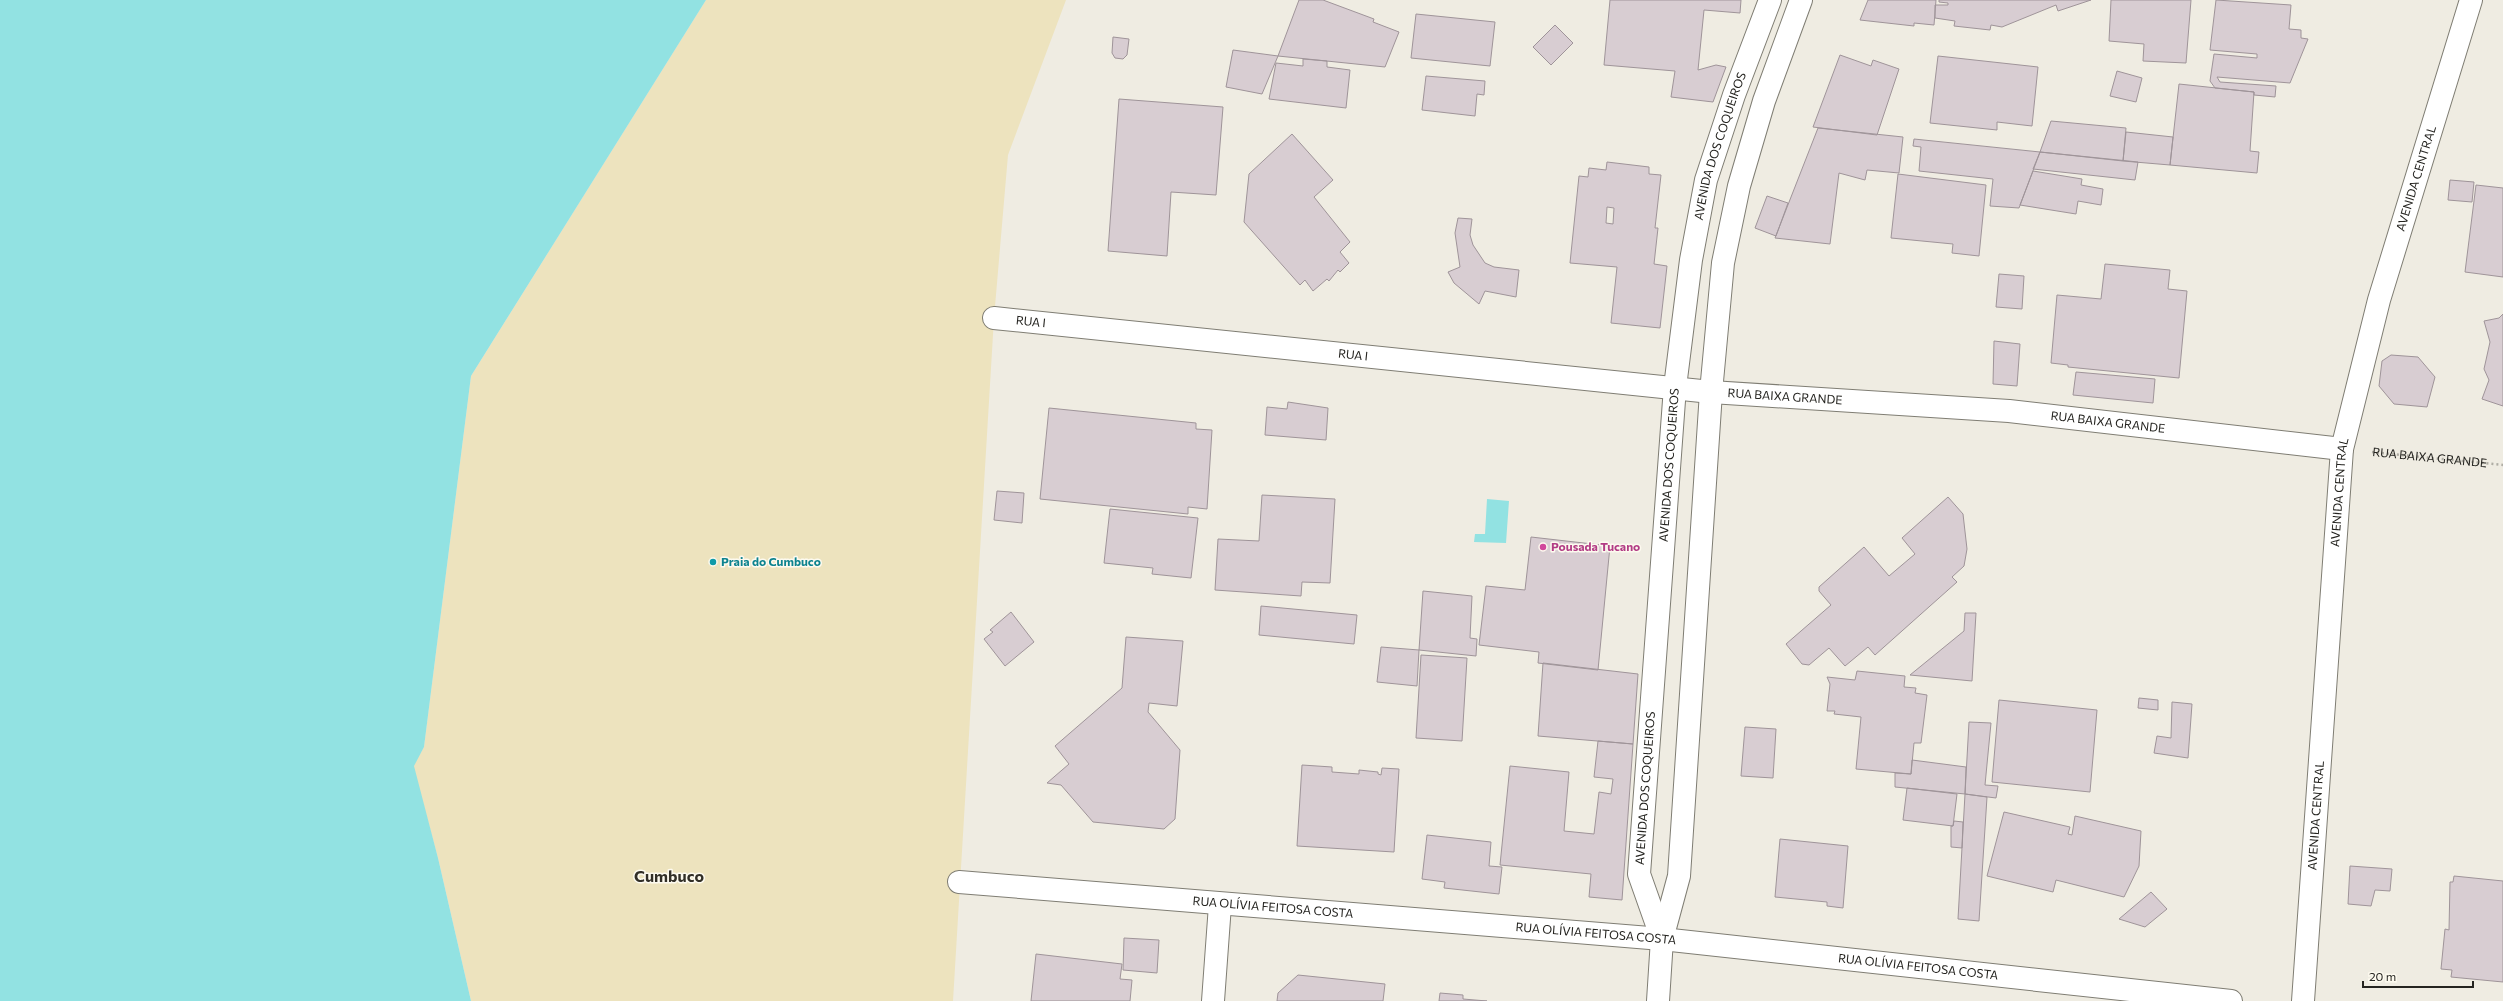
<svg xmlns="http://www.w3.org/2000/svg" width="2503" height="1001" viewBox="0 0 2503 1001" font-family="Commissioner,sans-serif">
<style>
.sand{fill:#ede3be}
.water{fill:#92e2e2}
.building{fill:#d8cdd2;stroke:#9f9499;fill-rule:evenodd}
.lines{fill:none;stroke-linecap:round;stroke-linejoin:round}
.minor-casing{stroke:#7f7d73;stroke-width:24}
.major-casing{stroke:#7f7d73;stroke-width:24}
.path{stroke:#afada4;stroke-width:2.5;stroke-dasharray:2 3;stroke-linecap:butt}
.minor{stroke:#fff;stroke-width:22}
.major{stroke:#fff;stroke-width:22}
.hotel-dot{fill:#d1479c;stroke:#fdfaef;stroke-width:1.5}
.culture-dot{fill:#0f9aa8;stroke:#fdfaef;stroke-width:1.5}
.labels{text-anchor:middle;stroke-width:3;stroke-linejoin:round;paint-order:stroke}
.street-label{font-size:12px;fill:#252420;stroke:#fdfaef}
.hotel-label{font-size:12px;font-weight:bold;fill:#b23c85;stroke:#fdfaef;text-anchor:start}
.culture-label{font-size:12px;font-weight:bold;fill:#0d838f;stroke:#fdfaef;text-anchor:start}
.district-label{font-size:16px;font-weight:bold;fill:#322f27;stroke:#fdfaef}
</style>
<rect width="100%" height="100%" fill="#efece2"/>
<path class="sand" d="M706,0H1066L1008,155L994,318L953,1001H471L438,858L413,766L424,747L471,376Z"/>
<path class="water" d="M0,0H706L471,376L424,747L414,766L438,858L471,1001H0Z
M1487,499L1509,501L1506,543L1474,542L1475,534H1485Z"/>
<path class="building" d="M1299,0H1323L1374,19L1373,22L1399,32L1385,67L1278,56Z
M1610,0H1741L1740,13L1704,10L1698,70L1716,65L1726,67L1713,102L1671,97L1675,71L1604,65Z
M1868,0H1936L1934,25L1914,23V26L1860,20Z
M1939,0H2091L2058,11L2056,5L2002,27L1991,25L1990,30L1954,26L1955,21L1935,18V5H1948V3L1939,2Z
M2111,0H2191L2186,63L2143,61L2144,44L2109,41Z
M2216,0L2291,5L2289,29L2301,30V38L2308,39L2290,83L2217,77L2220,82L2276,86L2275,97L2254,95V92L2215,88L2210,81L2214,54L2257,58V54L2210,50Z
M1416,14L1495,22L1490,66L1411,58Z
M1555,25L1573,43L1551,65L1533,47Z
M1113,37L1129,39L1127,55L1123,59L1115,58L1112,53Z
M1233,50L1278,56L1262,94L1226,87Z
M1840,55L1871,66L1873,60L1899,69L1877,135L1813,127Z
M1938,56L2038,67L2032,126L1997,122V130L1930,123Z
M1303,59L1327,61V67L1350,70L1346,108L1269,99L1276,63L1303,66Z
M2117,71L2142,78L2136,102L2110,96Z
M1426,76L1485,81L1484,95L1477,94L1475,116L1422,110Z
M2179,84L2254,92L2250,151L2259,152L2257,173L2170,165Z
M1119,99L1223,107L1216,195L1171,192L1167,256L1108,251Z
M2051,121L2126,128L2123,161L2040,152Z
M1818,128L1903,137L1899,173L1867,170L1865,180L1839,173L1830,244L1775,238Z
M2126,132L2173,137L2170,165L2123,161Z
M1292,134L1333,180L1314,197L1350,242L1340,252L1349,263L1340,272L1338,270L1329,281L1327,279L1313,291L1305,280L1300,285L1244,222L1249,174Z
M1914,139L2040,152L2019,208L1990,206L1993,179L1919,171L1921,147L1913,146Z
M2040,152L2138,162L2135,180L2033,169Z
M1607,162L1649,167V174L1661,175L1655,228H1658L1654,264L1667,266L1660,328L1611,323L1617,267L1570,263L1579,176L1588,177L1589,168L1606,170ZM1607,207L1614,208L1613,224L1606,223Z
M2033,171L2082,179L2081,185L2103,189L2101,205L2078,201L2076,214L2020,205Z
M1898,174L1986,185L1979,256L1952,253L1953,244L1891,238Z
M2450,180L2474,182L2472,202L2448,200Z
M2476,185L2503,188V277L2465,272Z
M1767,196L1788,203L1776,236L1755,228Z
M1458,218L1472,219L1470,235L1473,245L1485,263L1494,267L1519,270L1516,297L1485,291L1479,304L1454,283L1448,272L1460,267L1455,233Z
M2105,264L2170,270L2168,289L2187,291L2179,378L2068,367V365L2051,363L2057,295L2101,299Z
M1999,274L2024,276L2022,309L1996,307Z
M2503,314V406L2482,399L2489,380L2484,369L2490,342L2484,321L2499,318Z
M1994,341L2020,344L2017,386L1993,384Z
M2391,355L2418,357L2435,377L2427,407L2394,404L2379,386L2382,361Z
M2076,372L2155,379L2153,403L2073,395Z
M1288,402L1328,408L1326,440L1265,435L1267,407L1287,409Z
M1049,408L1196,423V429L1212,430L1207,509L1188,507V514L1040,499Z
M997,491L1024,493L1022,523L994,520Z
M1262,495L1335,499L1330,583L1302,582L1301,596L1215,590L1218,539L1259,541Z
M1948,497L1963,514L1967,549L1964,566L1952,577L1957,582L1875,655L1868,647L1845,666L1829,648L1809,665L1802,664L1786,644L1831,605L1819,591V587L1864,547L1889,576L1915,554L1902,538Z
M1110,509L1198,518L1191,578L1152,574L1153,568L1104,563Z
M1531,537L1610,546L1598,670L1538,663L1539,652L1479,645L1486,586L1525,590Z
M1423,591L1472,596L1470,638L1477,639L1476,656L1419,650Z
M1261,606L1357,615L1354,644L1259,635Z
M1011,612L1034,642L1005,666L984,639L993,632L990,630Z
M1965,613H1976L1972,681L1910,675L1964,631Z
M1126,637L1183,641L1177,706L1149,703L1148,712L1180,750L1175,819L1164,829L1093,822L1061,785L1047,783L1069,764L1055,746L1122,688Z
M1381,647L1419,650L1417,686L1377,682Z
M1421,655L1467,658L1462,741L1416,738Z
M1543,663L1638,674L1633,744L1538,736Z
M1857,671L1905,676L1904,687L1916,688L1915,693L1927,695L1921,743H1914L1911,774L1856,769L1861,717L1834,714L1835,711H1827L1830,684L1827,677L1855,680Z
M2139,698L2158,700V710L2138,708Z
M1999,700L2097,710L2090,792L1992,782Z
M2172,702L2192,704L2188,758L2154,753L2157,736L2171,738Z
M1969,722L1991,723L1985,785L1998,786L1996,798L1965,794Z
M1745,727L1776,729L1773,778L1741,776Z
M1598,741L1633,744L1622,900L1589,897L1591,874L1500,865L1510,766L1569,772L1564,831L1594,834L1599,792L1611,794L1613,779L1594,777Z
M1912,760L1966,767L1965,794L1895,787V773L1911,774Z
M1302,765L1332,767V772L1359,774V770L1378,772V774L1381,775L1382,768L1399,769L1394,852L1297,846Z
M1907,788L1957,794L1953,826L1903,820Z
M1965,794L1987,797L1979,921L1958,919Z
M2004,812L2070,827L2068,834L2072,835L2075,816L2141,831L2139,866L2124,897L2056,880L2053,892L1987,876Z
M1954,821L1963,822L1962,848L1951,847V826H1953Z
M1427,835L1491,842L1489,866L1502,867L1499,894L1444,888L1445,882L1422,879Z
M1780,839L1848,846L1843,908L1827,906V902L1775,897Z
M2350,866L2392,869L2390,891L2375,890L2371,906L2348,904Z
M2454,876L2503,881V982L2451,977L2452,970L2441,969L2445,929L2449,930L2450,882H2453Z
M2151,892L2167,909L2145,927L2119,919Z
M1124,938L1159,940L1157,973L1123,970Z
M1036,954L1122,964L1120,979L1132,980L1130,1001H1031Z
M1298,975L1385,984L1383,1001H1277L1278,993Z
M1440,993L1463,995V999L1487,1001H1439Z"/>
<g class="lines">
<defs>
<g id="minor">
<path id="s2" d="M994,318L1711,392L2009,411L2342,449"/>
<path id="s3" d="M959,882L1662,939L2231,1001"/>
<path d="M1213,1001L1220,905"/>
<path id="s4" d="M2303,1001L2342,449L2379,300L2471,0"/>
</g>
<g id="major">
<path id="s5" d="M1662,939L1639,874L1675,387L1691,260L1706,180L1734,95L1770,0"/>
<path d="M1658,1001L1662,939L1679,876L1711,392L1723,263L1739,186L1764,101L1801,0"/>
</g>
</defs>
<use href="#minor" class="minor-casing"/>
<use href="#major" class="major-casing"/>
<path class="path" id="s1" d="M2372,452L2503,465"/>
<use href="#minor" class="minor"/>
<use href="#major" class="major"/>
</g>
<circle class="hotel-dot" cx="1543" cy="547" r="4"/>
<circle class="culture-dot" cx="713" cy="562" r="4"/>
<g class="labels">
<g class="street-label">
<text dy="4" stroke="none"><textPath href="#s5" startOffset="803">AVENIDA DOS COQUEIROS</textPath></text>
<text dy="4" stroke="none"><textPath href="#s4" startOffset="834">AVENIDA CENTRAL</textPath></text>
<text dy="4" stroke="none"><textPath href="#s2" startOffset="37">RUA I</textPath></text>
<text dy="4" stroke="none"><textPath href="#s2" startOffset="361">RUA I</textPath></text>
<text dy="4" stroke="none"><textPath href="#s2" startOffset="795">RUA BAIXA GRANDE</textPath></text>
<text dy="4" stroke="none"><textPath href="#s2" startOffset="1119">RUA BAIXA GRANDE</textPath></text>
<text dy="4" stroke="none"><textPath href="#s1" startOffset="58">RUA BAIXA GRANDE</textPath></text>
<text dy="4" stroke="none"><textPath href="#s5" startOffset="479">AVENIDA DOS COQUEIROS</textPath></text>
<text dy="4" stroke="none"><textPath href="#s4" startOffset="510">AVENIDA CENTRAL</textPath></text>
<text dy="4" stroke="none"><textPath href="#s5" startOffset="155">AVENIDA DOS COQUEIROS</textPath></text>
<text dy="4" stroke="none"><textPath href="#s4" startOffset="186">AVENIDA CENTRAL</textPath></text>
<text dy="4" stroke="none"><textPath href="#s3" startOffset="315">RUA OLÍVIA FEITOSA COSTA</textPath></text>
<text dy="4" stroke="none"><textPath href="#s3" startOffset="639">RUA OLÍVIA FEITOSA COSTA</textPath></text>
<text dy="4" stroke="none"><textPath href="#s3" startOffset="963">RUA OLÍVIA FEITOSA COSTA</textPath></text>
</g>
<g class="hotel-label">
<text x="1551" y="551">Pousada Tucano</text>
</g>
<g class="culture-label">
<text x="721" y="566">Praia do Cumbuco</text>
</g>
<g class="district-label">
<text x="669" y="882">Cumbuco</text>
</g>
</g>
<path d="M2363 981v6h110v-6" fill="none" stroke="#252420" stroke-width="2"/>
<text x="2369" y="981" font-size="12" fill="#252420" stroke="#fdfaef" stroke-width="3" paint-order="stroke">20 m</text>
</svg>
